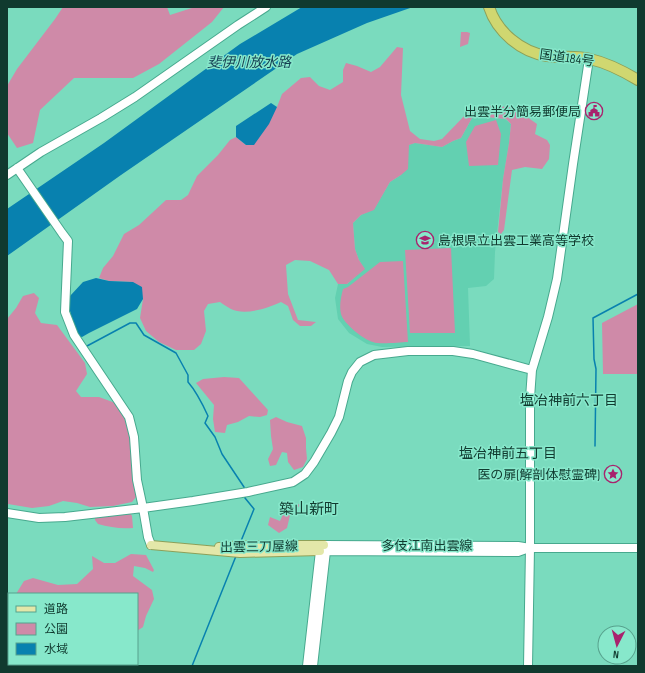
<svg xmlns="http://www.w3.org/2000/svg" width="645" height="673" viewBox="0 0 645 673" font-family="'Sofia Sans Condensed','Noto Sans JP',sans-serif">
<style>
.built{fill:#63d0b1}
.green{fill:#cf8aa8}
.water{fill:#0881af}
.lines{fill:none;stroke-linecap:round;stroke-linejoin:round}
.stream{stroke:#0881af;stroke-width:1.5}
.secondary-casing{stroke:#47a98e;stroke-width:10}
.primary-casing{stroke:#8da059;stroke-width:10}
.highway-casing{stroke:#8da059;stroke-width:12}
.secondary{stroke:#fff;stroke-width:8}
.primary{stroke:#e3e7a9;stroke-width:8}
.highway{stroke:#d0d770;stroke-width:10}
.labels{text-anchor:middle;stroke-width:3;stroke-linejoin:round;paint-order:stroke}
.street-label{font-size:13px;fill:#103a2f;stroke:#87e8cb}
.poi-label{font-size:13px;fill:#103a2f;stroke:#87e8cb;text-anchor:end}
.water-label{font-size:14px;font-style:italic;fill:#143e52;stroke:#87e8cb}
.neighbourhood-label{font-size:14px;fill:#103a2f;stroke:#87e8cb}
.quarter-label{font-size:15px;fill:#103a2f;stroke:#87e8cb}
</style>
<rect width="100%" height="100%" fill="#7adbbe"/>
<path class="built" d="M486,117L505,119L511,124L509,143L503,179L495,252L494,279L486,286L468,288L470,346L382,347L367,344L349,333L338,319L335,298L338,284H347L364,269L359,260L355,249L353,223L361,215L374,209L390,182L401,175L408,145L415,143L442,147L453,141L461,138L472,118Z"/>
<path class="green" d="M63,7H167L170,15L195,7H224L212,22L159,64L133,78H74L40,110L33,143L17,148L7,133V86L17,69L55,19Z
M461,32H467L470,33L468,44L460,47Z
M397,47L403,48L401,95L410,131L420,139L434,141L442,139L469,111L482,105L509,107L520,112L537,124L535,134L547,140L550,145L549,159L542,169L525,167L512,170L504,230L501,234L498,232L503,179L509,143L511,124L506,119L486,117L472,118L461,138L453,141L442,147L415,143L409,145L408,169L401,175L390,182L374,210L361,215L353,223L355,249L359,260L365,269L347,284H338L329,270L310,261L295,260L286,265L288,294L298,320L316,322L311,326H300L293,320L288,306L281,302C268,308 245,316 231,309C227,307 223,304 220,302L208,304L204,311L206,331L201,344L194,350H176L159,342L146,331L140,318L143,299L133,282L109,281L99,278L103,268L113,256L124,234L139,225L166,200H181L188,195L197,176L218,155L230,140L236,137L246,145L277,107L282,94L301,78L310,77L319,86L330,90L343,82V70L346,63L357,66L371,72L380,67Z
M496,120L501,134L498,165L469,166L466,142L475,126Z
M451,248L455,333H410L405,250Z
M403,261L408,342C400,342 380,345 373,342C364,340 343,323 341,314C339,306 341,297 343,289L348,287L380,262Z
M34,293L39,298L35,313L41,323L57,325L85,363L87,374L76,391L81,397H99L118,404L127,417L133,454L136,497L132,502L113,506L90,507L77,503L63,501L49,506L32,508L8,504L7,503V319L16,308L23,296Z
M638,304V374H603L602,323Z
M224,377L239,378L268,410L267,415L260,417L249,416L238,422L227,425L225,433L215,432L213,419L214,405L196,383L203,379Z
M276,417L287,422L302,426L306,438V448L307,459L303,467L294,470L288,462L287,453L282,452L276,465L270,466L268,459L273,449L271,436L270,420Z
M299,504L300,506L291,511L287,528L279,533L268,525L270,517L280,521L285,510Z
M130,513L132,516L133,528C120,529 109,527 98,524L95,520V516L117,515Z
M131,554L146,555L154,570L153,572L145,568L134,566L133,576L152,590L154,599L146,616L143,627L137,631V594H16L24,581L33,578L58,585L77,584L93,569L92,556L104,563H115Z
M42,664H130V666H42Z"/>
<path class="water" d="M302,7H413L367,23L297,54L121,175L7,256V209L104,143L240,44Z
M271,103L277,107L269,124L254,145H246L236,137V126Z
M96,278L109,281L133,282L142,287L143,299L137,309L89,333L82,337L79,336L72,322L69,305L70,296L83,282Z"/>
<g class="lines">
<path class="stream" d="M87,346L130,323H136L144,335L176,353L188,375V382C195,390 203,405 208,416L205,423L215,437L222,454L244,487V489
M595,446L596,369L594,359L593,318L638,294
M241,541L254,509L245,498V495
M192,666L236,556"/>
<defs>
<path id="secondary" d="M17,168L62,233L68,241L65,312L74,335L129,417L134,437L137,480L143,508L148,537L151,545
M7,175L41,152L101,118L135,97L238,25L266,7
M7,513L39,518L65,517L143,508L193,501L248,492L293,482L305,474L314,462L331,433L339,417L348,381L352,372L360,362L374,355L408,351H453L473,354L532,370
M324,545L518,546L530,548H638
M320,551L518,552L529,548
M307,666L320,551L323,547
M313,666L326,551L325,548
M528,666L530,548V398L532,370L548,317L557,279L573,164L589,59"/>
<path id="primary" d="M151,545L240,553L320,551
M219,547L243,545H324"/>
<path id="highway" d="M489,7C497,32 521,52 547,56C561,58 577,55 590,59C608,63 623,71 638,80"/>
</defs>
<use href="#secondary" class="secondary-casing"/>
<use href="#primary" class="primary-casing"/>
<use href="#highway" class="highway-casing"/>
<use href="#secondary" class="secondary"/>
<use href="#primary" class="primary"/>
<use href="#highway" class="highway"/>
</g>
<defs>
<symbol id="civic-ring" viewBox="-11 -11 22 22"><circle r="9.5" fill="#87e8cb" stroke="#a8236d" stroke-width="1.5"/><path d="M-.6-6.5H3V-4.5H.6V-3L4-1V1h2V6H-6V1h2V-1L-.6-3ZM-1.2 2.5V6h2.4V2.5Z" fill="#a8236d"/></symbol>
<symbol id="school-ring" viewBox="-11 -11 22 22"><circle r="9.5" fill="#87e8cb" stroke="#a8236d" stroke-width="1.5"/><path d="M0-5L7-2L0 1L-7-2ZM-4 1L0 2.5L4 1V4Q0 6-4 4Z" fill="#a8236d"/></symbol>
<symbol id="sight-ring" viewBox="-11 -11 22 22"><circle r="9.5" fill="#87e8cb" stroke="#a8236d" stroke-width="1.5"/><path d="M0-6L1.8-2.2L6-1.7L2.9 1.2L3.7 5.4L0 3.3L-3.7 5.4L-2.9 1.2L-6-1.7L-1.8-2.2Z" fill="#a8236d"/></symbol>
</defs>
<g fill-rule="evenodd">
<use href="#civic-ring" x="584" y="101" width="20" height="20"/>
<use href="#school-ring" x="415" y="230" width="20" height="20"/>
<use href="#sight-ring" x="603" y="464" width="20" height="20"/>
</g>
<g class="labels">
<g class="street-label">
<text transform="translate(567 57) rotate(8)" y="5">国道184号</text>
<text x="427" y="550">多伎江南出雲線</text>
<text transform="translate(259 546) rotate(-1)" y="5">出雲三刀屋線</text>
</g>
<g class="poi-label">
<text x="581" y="116">出雲半分簡易郵便局</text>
<text x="438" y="245" text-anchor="start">島根県立出雲工業高等学校</text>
<text x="600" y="479">医の扉(解剖体慰霊碑)</text>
</g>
<g class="water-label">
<text x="249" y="67">斐伊川放水路</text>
</g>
<g class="neighbourhood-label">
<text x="569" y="405">塩冶神前六丁目</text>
<text x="508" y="458">塩冶神前五丁目</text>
</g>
<g class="quarter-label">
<text x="309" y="514">築山新町</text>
</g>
</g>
<rect width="645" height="673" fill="none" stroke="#103a2f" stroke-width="16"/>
<rect x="8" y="593" width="130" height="72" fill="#87e8cb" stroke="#57a28d"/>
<rect x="16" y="606" width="20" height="6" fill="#e3e7a9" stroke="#57a28d"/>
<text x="44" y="613" font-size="12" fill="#103a2f">道路</text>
<rect x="16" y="623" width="20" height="12" fill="#cf8aa8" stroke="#57a28d"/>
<text x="44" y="633" font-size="12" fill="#103a2f">公園</text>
<rect x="16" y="643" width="20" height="12" fill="#0881af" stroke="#57a28d"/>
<text x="44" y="653" font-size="12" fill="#103a2f">水域</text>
<g transform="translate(617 645) rotate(186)"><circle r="19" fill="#87e8cb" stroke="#57a28d"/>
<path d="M0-3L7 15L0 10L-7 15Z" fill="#a8236d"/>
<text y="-6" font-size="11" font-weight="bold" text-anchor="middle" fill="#103a2f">N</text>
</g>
</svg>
